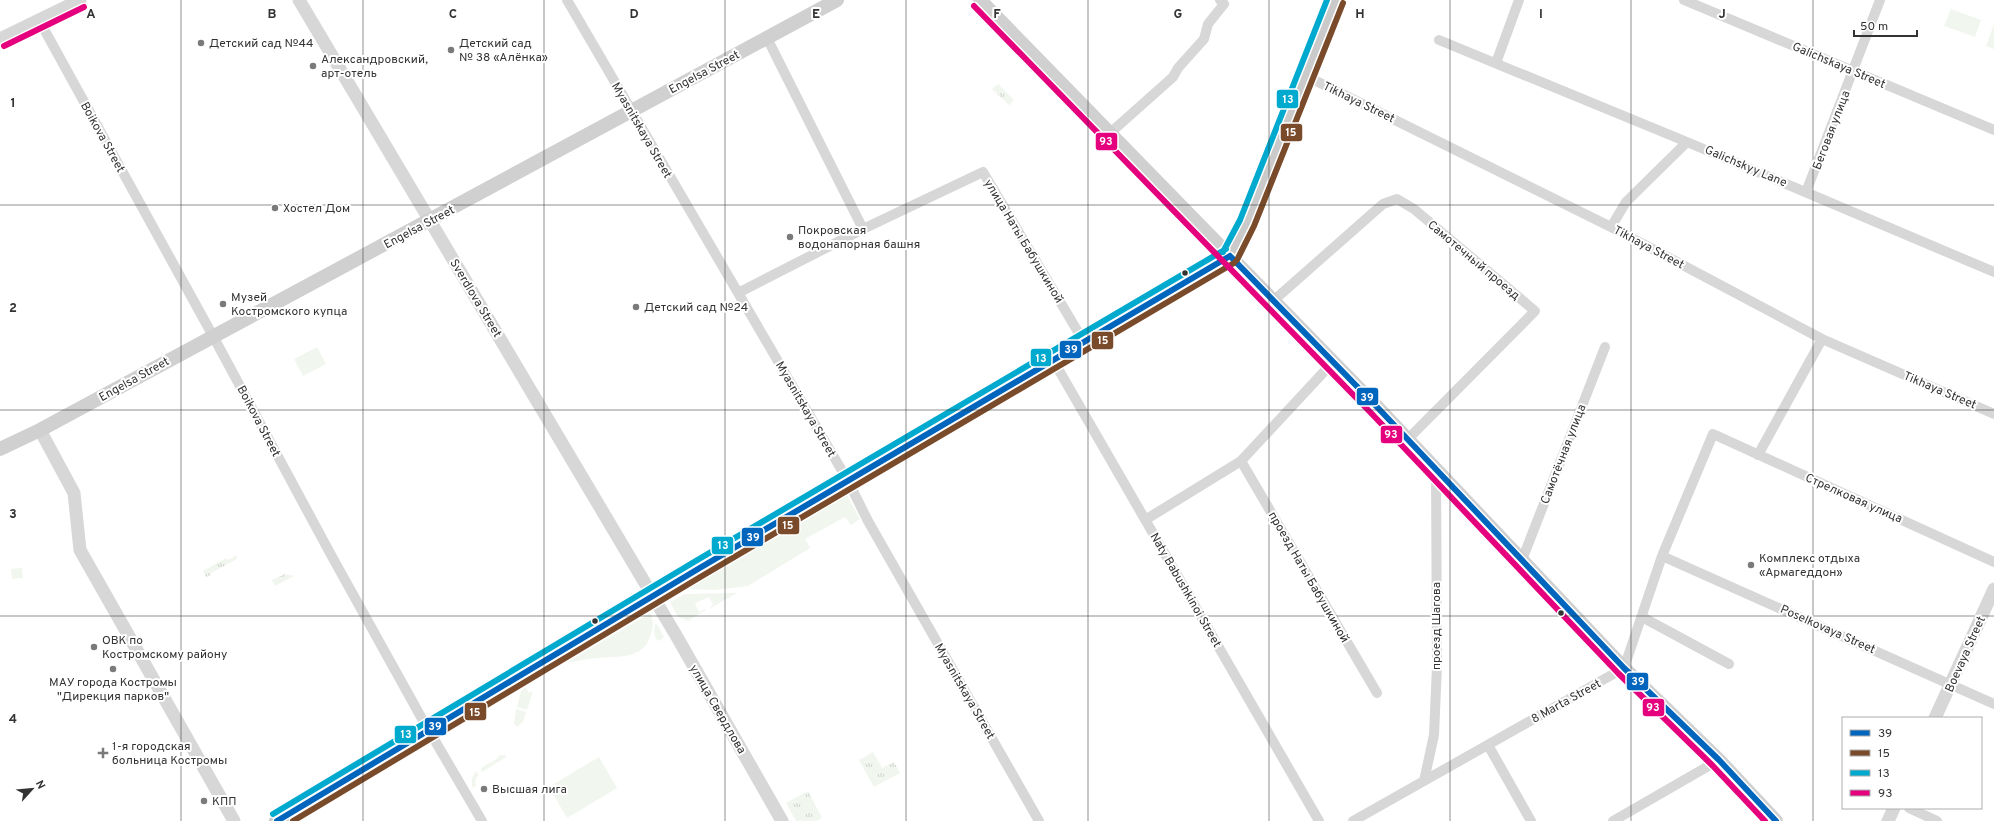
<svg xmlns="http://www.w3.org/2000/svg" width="1994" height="821" viewBox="0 0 1994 821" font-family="Overpass,sans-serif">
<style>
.green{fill:#f1f6ee}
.park{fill:url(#park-tufts)}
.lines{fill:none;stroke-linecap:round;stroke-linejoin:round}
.minor{stroke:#d7d7d7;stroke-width:10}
.tertiary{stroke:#d7d7d7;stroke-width:13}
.secondary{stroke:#d0d0d0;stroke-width:14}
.primary{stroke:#cacaca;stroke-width:16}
.bus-1-casing{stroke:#fff;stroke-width:9}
.bus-2-casing{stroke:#fff;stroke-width:9}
.bus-3-casing{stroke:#fff;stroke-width:9}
.bus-4-casing{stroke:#fff;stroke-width:9}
.bus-1{stroke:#0065bd;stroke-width:6}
.bus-2{stroke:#7a4b2a;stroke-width:6}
.bus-3{stroke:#00a9ce;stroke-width:6}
.bus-4{stroke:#e5007d;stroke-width:6}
.grid{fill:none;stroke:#333;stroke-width:1;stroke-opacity:0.55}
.poi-dot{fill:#7a7a7a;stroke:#fff;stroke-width:1.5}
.bus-dot{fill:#333;stroke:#fff;stroke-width:1.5}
.labels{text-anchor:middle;stroke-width:4;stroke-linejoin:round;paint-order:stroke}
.poi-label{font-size:12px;fill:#333;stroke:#fff;text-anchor:start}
.street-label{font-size:12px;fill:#333;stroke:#fff}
.grid-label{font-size:13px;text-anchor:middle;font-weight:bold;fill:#333;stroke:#fff;stroke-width:4;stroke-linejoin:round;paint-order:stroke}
.line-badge{stroke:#fff;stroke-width:1.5}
.badge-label{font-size:11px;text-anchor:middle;font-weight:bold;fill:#fff}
</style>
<defs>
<pattern id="park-tufts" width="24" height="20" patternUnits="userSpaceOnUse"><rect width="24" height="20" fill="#f1f6ee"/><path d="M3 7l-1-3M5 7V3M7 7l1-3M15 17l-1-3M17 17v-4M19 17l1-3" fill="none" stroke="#cfd3cd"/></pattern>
</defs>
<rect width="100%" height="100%" fill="#fff"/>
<path class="green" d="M1951,9L1981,20L1975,37L1944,26Z
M1994,24V49L1986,46Z
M317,347L326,364L303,376L294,359Z
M847,495L860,519L851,525L845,517L805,539L810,548L748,586L715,590L688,589Z
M22,568L23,578L12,579L11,569Z
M737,593L709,609L713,604L709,597L695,603L699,612L705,609L706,610L688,621L678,617L670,602L685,594Z
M650,613C654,621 653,626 651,634C644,660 618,656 597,658C586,659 576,661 566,663Z
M655,624H657L664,637L659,641L656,639L654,632Z
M526,687L529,693L533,691L527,710L517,707L521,691Z
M516,709L526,712L523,722L517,727L514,723Z
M500,755H505L506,757L482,772L481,768L498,758V756Z
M599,757L617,788L567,818L549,787Z
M476,771L478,775L475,780L476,786L472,788V778Z"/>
<path class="park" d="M998,84L1014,100L1009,105L992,89Z
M236,556L237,559L211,573V575L206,577L203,571L226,558L228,560Z
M285,574L294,576L275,586L272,580Z
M873,752L882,768L894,762L900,773L874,787L859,760Z
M808,791L822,818L816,821H796L786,803Z"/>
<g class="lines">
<path class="minor" d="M567,0L848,481L868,521L1039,821
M1684,0L1994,130
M39,20L213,336L330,553L421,717L482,821
M767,38L863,229
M1439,40L1687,142L1994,272
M1496,63L1519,0
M1306,76L1611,227L1822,339L1994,414
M1109,134L1173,77L1178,68L1204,39L1208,24L1224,4L1220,0
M1806,192L1880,0
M1611,227L1626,202L1687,142
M738,293L863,229L983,172L1084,342
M1273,301L1383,204L1397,199L1414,209L1535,311L1408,439
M1053,360L1319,821
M1758,455L1822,339
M1241,461L1377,693
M1145,520L1241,461L1333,362
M1662,556L1994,704
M1522,560L1605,347
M1642,617L1729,664
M1488,745L1531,821
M1424,781L1434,735L1437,666L1436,469
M1909,808L1937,821
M1353,821L1624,668L1662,556L1713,434L1994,562
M1613,821L1719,760"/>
<path class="tertiary" d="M299,0L677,637L782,821
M0,39L80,0
M40,430L74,493L80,550L234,821
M1935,718L1994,589
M1888,821L1894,808"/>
<path class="secondary" d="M980,0L1378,408L1624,668L1719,760L1776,821
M0,449L40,430L837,0"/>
<path class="primary" d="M277,821L698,569L1230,256L1247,223L1336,0"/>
<defs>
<path id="bus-1" d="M1230,256L1378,408L1624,668L1719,760L1776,821
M277,821L698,569L1230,256"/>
<path id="bus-2" d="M1237,260L1254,226L1343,3
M293,821L702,576L1234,263"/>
<path id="bus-3" d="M1223,252L1240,220L1327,0
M273,814L694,562L1226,249"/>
<path id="bus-4" d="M974,6L1372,414L1618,673L1713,766L1765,821
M4,46L84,7"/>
</defs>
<use href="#bus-1" class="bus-1-casing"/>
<use href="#bus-2" class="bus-2-casing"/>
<use href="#bus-3" class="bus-3-casing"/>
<use href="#bus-4" class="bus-4-casing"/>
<use href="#bus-1" class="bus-1"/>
<use href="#bus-2" class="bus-2"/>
<use href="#bus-3" class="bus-3"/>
<use href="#bus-4" class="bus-4"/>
</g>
<path class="grid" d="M181,0V821M363,0V821M544,0V821M725,0V821M906,0V821M1088,0V821M1269,0V821M1450,0V821M1631,0V821M1813,0V821M0,205H1994M0,410H1994M0,616H1994"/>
<g class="poi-dot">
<circle cx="201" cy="43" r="4"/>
<circle cx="451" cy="50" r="4"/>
<circle cx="313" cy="66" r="4"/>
<circle cx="275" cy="208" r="4"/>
<circle cx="790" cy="237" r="4"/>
<circle cx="223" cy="304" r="4"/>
<circle cx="636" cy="307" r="4"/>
<circle cx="1751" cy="565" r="4"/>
<circle cx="94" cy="647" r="4"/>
<circle cx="113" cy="669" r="4"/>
<path d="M101 747h4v4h4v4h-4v4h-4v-4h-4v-4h4z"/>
<circle cx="484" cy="789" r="4"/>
<circle cx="204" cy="801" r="4"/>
</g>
<g class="bus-dot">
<circle cx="1185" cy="273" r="3.5"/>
<circle cx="1561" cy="613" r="3.5"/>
<circle cx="595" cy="621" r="3.5"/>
</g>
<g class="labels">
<g class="poi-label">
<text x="209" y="47">Детский сад №44</text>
<text x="459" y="47">Детский сад<tspan x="459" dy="14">№ 38 «Алёнка»</tspan></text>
<text x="321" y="63">Александровский,<tspan x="321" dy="14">арт-отель</tspan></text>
<text x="283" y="212">Хостел Дом</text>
<text x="798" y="234">Покровская<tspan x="798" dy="14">водонапорная башня</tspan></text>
<text x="231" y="301">Музей<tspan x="231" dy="14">Костромского купца</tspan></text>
<text x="644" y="311">Детский сад №24</text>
<text x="1759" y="562">Комплекс отдыха<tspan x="1759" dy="14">«Армагеддон»</tspan></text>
<text x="102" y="644">ОВК по<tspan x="102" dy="14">Костромскому району</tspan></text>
<text x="113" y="686" text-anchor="middle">МАУ города Костромы<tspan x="113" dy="14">"Дирекция парков"</tspan></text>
<text x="112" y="750">1-я городская<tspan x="112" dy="14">больница Костромы</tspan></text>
<text x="492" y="793">Высшая лига</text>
<text x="212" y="805">КПП</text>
</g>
<g class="street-label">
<text transform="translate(1839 65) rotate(23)" y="4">Galichskaya Street</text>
<text transform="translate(704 72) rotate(-28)" y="4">Engelsa Street</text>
<text transform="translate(1359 102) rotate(26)" y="4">Tikhaya Street</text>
<text transform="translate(642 130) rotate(60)" y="4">Myasnitskaya Street</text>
<text transform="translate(1831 130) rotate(-69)" y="4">Беговая улица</text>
<text transform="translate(103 137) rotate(61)" y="4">Boikova Street</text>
<text transform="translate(1746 166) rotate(23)" y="4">Galichskyy Lane</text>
<text transform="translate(419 227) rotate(-28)" y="4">Engelsa Street</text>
<text transform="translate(1024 241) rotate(59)" y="4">улица Наты Бабушкиной</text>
<text transform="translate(1649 247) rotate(28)" y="4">Tikhaya Street</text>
<text transform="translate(1474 260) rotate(40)" y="4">Самотечный проезд</text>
<text transform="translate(476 298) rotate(59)" y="4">Sverdlova Street</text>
<text transform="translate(134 379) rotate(-29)" y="4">Engelsa Street</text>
<text transform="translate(1940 390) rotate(23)" y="4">Tikhaya Street</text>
<text transform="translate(806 409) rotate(60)" y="4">Myasnitskaya Street</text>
<text transform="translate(259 421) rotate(62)" y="4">Boikova Street</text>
<text transform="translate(1563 454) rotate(-69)" y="4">Самотёчная улица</text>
<text transform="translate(1854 498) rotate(24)" y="4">Стрелковая улица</text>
<text transform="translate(1309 577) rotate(60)" y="4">проезд Наты Бабушкиной</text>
<text transform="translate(1186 590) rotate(60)" y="4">Naty Babushkinoi Street</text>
<text transform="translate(1436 626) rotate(-90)" y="4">проезд Шагова</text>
<text transform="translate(1828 629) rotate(24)" y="4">Poselkovaya Street</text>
<text transform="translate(1965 654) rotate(-66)" y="4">Boevaya Street</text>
<text transform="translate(965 691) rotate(60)" y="4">Myasnitskaya Street</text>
<text transform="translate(1566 701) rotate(-29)" y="4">8 Marta Street</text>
<text transform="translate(718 709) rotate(60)" y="4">улица Свердлова</text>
</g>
</g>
<g class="grid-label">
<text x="91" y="18">A</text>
<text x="272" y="18">B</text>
<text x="453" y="18">C</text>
<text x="634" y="18">D</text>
<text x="816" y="18">E</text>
<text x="997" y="18">F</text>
<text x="1178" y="18">G</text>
<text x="1360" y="18">H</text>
<text x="1541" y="18">I</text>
<text x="1722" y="18">J</text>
<text x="13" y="107">1</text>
<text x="13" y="312">2</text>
<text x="13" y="518">3</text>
<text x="13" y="723">4</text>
</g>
<g class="line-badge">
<rect x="1276" y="89" width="23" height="20" rx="4" fill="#00a9ce"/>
<rect x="1280" y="123" width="23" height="19" rx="4" fill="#7a4b2a"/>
<rect x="1095" y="132" width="23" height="19" rx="4" fill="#e5007d"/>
<rect x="1091" y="331" width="23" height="19" rx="4" fill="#7a4b2a"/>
<rect x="1059" y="340" width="23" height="19" rx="4" fill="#0065bd"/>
<rect x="1030" y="348" width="22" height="19" rx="4" fill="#00a9ce"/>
<rect x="1356" y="387" width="23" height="19" rx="4" fill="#0065bd"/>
<rect x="1380" y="425" width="23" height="19" rx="4" fill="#e5007d"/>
<rect x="777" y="516" width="23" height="19" rx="4" fill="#7a4b2a"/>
<rect x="741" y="527" width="23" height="20" rx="4" fill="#0065bd"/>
<rect x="711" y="536" width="23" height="19" rx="4" fill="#00a9ce"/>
<rect x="1626" y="672" width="23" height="19" rx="4" fill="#0065bd"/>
<rect x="1642" y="698" width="23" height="19" rx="4" fill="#e5007d"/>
<rect x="464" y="702" width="23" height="19" rx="4" fill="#7a4b2a"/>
<rect x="424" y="717" width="23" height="19" rx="4" fill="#0065bd"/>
<rect x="394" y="725" width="23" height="19" rx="4" fill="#00a9ce"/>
</g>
<g class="badge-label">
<text x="1288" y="103">13</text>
<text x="1291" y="136">15</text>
<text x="1106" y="145">93</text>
<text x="1103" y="344">15</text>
<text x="1071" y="353">39</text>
<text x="1041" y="362">13</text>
<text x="1367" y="401">39</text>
<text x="1391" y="438">93</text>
<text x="788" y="529">15</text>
<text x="753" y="541">39</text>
<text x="723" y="549">13</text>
<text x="1638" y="685">39</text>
<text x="1653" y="711">93</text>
<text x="475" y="716">15</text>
<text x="435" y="730">39</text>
<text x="406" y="738">13</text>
</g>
<rect x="1842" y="717" width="140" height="92" fill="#ffffff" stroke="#adadad"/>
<rect x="1850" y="730" width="20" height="6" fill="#0065bd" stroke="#adadad"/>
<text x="1878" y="737" font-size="12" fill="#333333">39</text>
<rect x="1850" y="750" width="20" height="6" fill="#7a4b2a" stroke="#adadad"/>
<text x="1878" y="757" font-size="12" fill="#333333">15</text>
<rect x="1850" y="770" width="20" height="6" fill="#00a9ce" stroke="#adadad"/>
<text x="1878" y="777" font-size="12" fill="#333333">13</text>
<rect x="1850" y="790" width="20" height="6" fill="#e5007d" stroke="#adadad"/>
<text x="1878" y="797" font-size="12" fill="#333333">93</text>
<g transform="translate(32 789) rotate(63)" stroke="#ffffff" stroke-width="3" paint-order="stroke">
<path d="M0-3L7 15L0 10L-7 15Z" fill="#333333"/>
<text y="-6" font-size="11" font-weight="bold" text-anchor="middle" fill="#333333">N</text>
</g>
<path d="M1854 30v6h63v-6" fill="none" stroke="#333333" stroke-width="2"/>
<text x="1860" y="30" font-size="12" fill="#333333" stroke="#ffffff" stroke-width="3" paint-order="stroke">50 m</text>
</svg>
